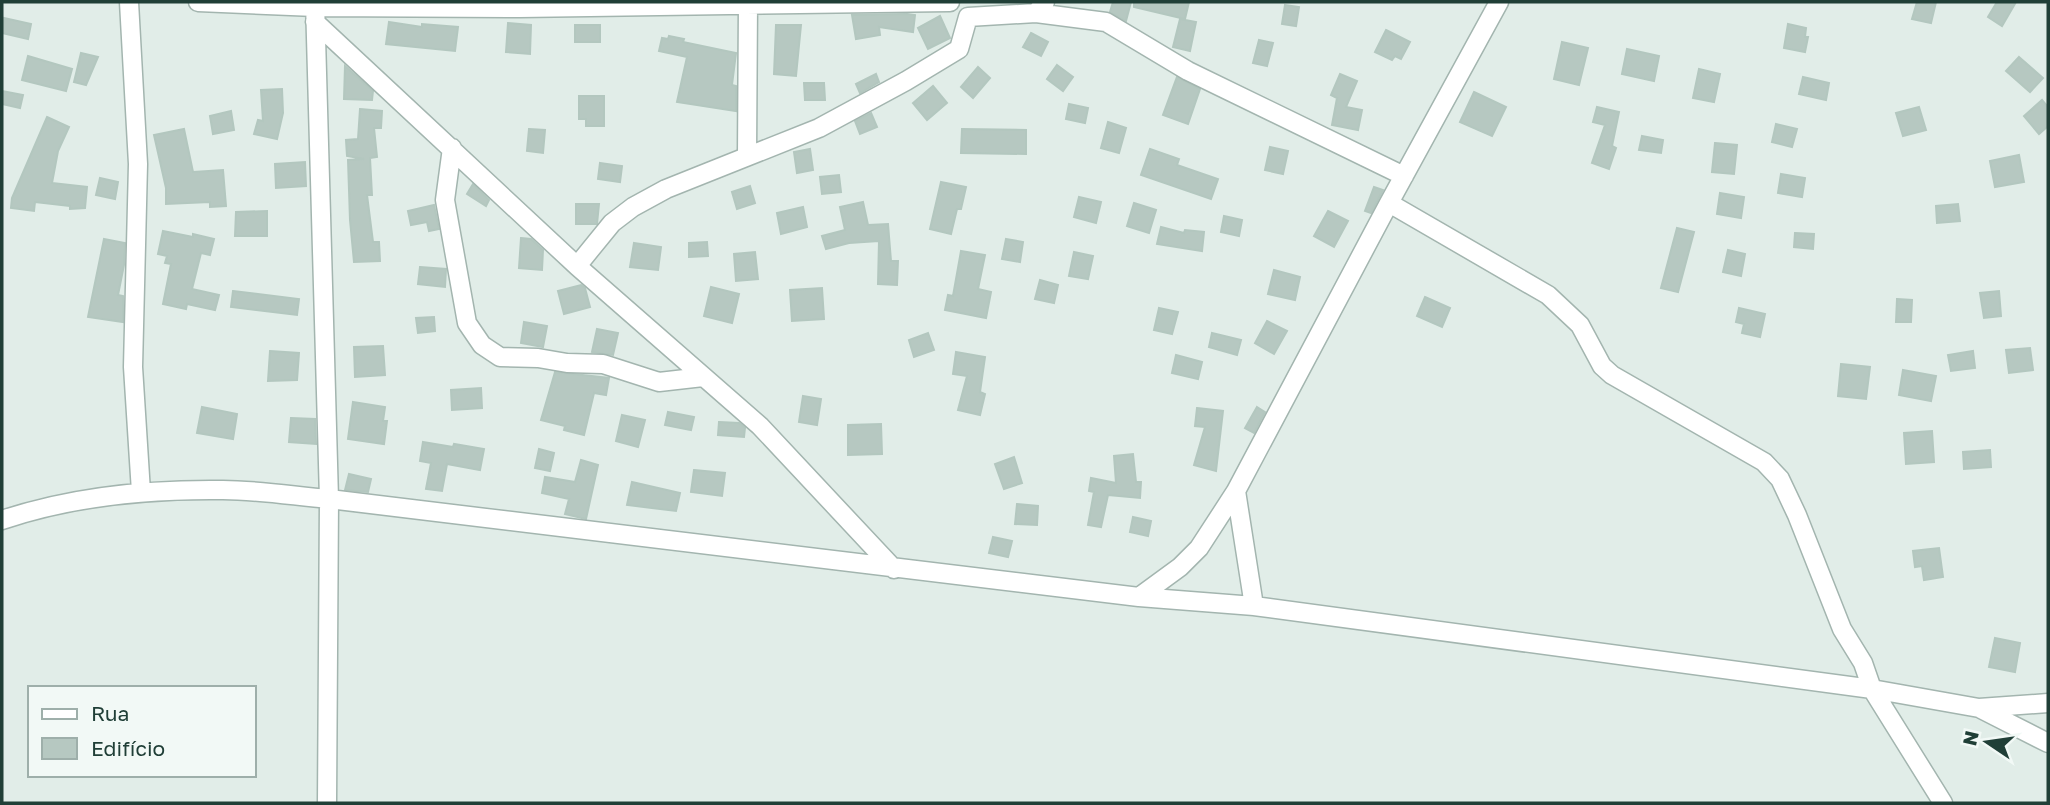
<svg xmlns="http://www.w3.org/2000/svg" width="2050" height="805" viewBox="0 0 2050 805" font-family="'Golos Text',sans-serif">
<style>
.building{fill:#b6c8c1;stroke:#b3c7bf;stroke-width:2}
.lines{fill:none;stroke-linecap:round;stroke-linejoin:round}
.minor-casing{stroke:#a3b5af;stroke-width:21}
.minor{stroke:#fff;stroke-width:18}
</style>
<rect width="100%" height="100%" fill="#e1ede8"/>
<path class="building" d="M1113,2H1131L1126,21L1110,12Z
M1134,2H1189L1185,19L1134,7Z
M1917,2H1936L1931,23L1912,19Z
M1997,2H2016L2002,26L1988,17Z
M1285,5L1299,7L1296,26L1282,24Z
M907,14L915,15L913,32L879,27L880,35L856,39L852,15Z
M940,16L950,38L928,49L918,28Z
M4,18L31,24L28,39L2,33Z
M1180,19L1196,22L1190,51L1173,47Z
M389,22L422,27V24L458,27L455,51L386,44Z
M508,23L531,25L530,54L506,52Z
M1788,24L1806,28L1805,37H1808L1805,52L1784,48Z
M575,25H600V42H575Z
M776,25H801L796,76L774,74Z
M1386,30L1410,42L1401,59L1395,56L1392,60L1375,52Z
M1031,33L1048,42L1041,56L1023,47Z
M669,36L684,39L683,42L736,53L732,85L736,86V111L677,102L687,57L659,51L662,38L668,39Z
M1259,40L1273,43L1267,66L1253,63Z
M1562,42L1588,48L1579,85L1554,79Z
M1627,49L1659,56L1654,81L1622,74Z
M81,53L98,57L86,85L74,82Z
M28,56L72,69L66,91L22,80Z
M2019,57L2043,78L2030,92L2006,71Z
M1057,65L1073,77L1063,91L1047,79Z
M345,66L373,91L372,100L344,99Z
M978,67L990,78L973,98L961,87Z
M1699,69L1720,74L1714,102L1693,98Z
M876,74L879,82L860,93L856,84Z
M1340,74L1357,81L1346,107L1362,110L1358,130L1332,125L1337,98L1331,95Z
M1177,77L1200,89L1188,124L1163,115Z
M1803,77L1829,83L1826,100L1799,94Z
M804,83H824L825,100H805Z
M933,86L947,103L927,120L913,103Z
M282,89L283,113L277,139L254,134L258,120L263,121L261,90Z
M2,91L23,95L20,108L2,104Z
M1474,92L1506,107L1492,136L1460,122Z
M579,96H604V126H586V119H579Z
M2042,100L2048,107V126L2039,134L2024,116Z
M1069,104L1088,108L1085,123L1066,119Z
M1597,107L1619,112L1612,146L1616,148L1609,169L1592,163L1605,125L1593,122Z
M1919,107L1926,130L1903,136L1896,113Z
M360,109L382,111L381,128H374L377,157L370,158L372,195H367L373,242H379L380,261L354,262L350,220L348,160L364,159L347,156L346,140L358,139Z
M231,111L234,130L213,134L210,116Z
M871,113L877,127L860,134L855,121Z
M47,117L69,127L58,151L52,183L87,187L85,208L70,209V206L35,202L34,211L11,208L12,198Z
M1108,122L1126,128L1119,153L1101,148Z
M1776,124L1797,129L1792,147L1772,142Z
M184,129L193,172L223,170L226,206L210,207V202L166,204V188L154,135Z
M529,129L545,130L543,153L527,151Z
M962,129L1026,130V154L961,153Z
M1642,136L1663,140L1661,153L1639,150Z
M1715,143L1737,145L1734,174L1712,172Z
M1270,147L1288,151L1283,174L1265,170Z
M810,149L813,170L797,173L794,152Z
M1150,149L1179,159L1177,165L1218,179L1211,199L1141,175Z
M2019,155L2024,182L1995,187L1990,161Z
M305,162L306,186L276,188L275,164Z
M600,163L622,166L620,182L598,179Z
M1781,174L1805,178L1802,197L1778,193Z
M839,175L841,192L822,194L820,177Z
M100,178L118,182L115,199L96,195Z
M941,182L966,187L961,209H957L951,234L930,229Z
M473,184L489,200L486,206L467,194Z
M750,186L755,203L737,209L732,192Z
M1374,187L1383,190L1371,213L1365,211Z
M1720,193L1744,197L1741,218L1717,214Z
M1079,197L1101,202L1096,223L1074,217Z
M863,202L868,225L888,224L891,261H898L897,285L878,284L879,241L849,243L826,249L822,236L845,230L840,207Z
M1134,203L1156,210L1149,233L1127,226Z
M576,204H599L597,224H576Z
M1958,204L1960,221L1937,223L1936,206Z
M434,205L439,229L429,231L427,222L411,225L408,211Z
M803,207L807,227L781,234L777,213Z
M267,211V236H235L236,212Z
M1328,211L1348,221L1334,247L1314,236Z
M1224,216L1242,220L1239,236L1221,232Z
M1161,227L1184,233L1185,230L1204,232L1202,251L1157,244Z
M1677,228L1694,232L1678,292L1661,288Z
M163,231L193,237V234L214,239L210,255L201,253L192,289L219,295L215,310L187,304L186,309L163,304L171,264L165,263L167,256L158,254Z
M1795,233L1814,234L1813,249L1794,247Z
M521,238L531,239L543,250L542,270L519,268Z
M104,239L125,243L124,265L118,295L123,296V322L88,317Z
M1006,239L1023,242L1020,262L1002,259Z
M707,242L708,256L689,257V243Z
M634,243L661,247L658,270L630,267Z
M1728,250L1745,254L1741,276L1723,272Z
M961,251L985,255L978,289L991,292L986,318L945,310L948,295L953,296Z
M755,252L758,279L736,281L734,254Z
M1074,252L1093,256L1088,279L1069,276Z
M420,267L446,269L445,287L418,284Z
M1274,270L1300,277L1295,300L1268,294Z
M1040,280L1058,285L1054,303L1035,299Z
M581,285L585,288L590,307L564,314L558,291Z
M711,287L739,294L732,323L704,316Z
M822,288L824,319L792,321L790,290Z
M233,291L299,299L297,315L231,307Z
M1999,291L2001,316L1984,318L1980,293Z
M1425,297L1450,308L1442,327L1417,316Z
M1897,299L1912,300L1911,322H1896Z
M1159,308L1178,312L1172,334L1154,330Z
M1739,308L1765,314L1760,337L1742,333L1744,324L1736,322Z
M434,317L435,331L418,333L416,318Z
M1267,321L1287,331L1274,354L1255,343Z
M524,322L547,326L543,347L521,343Z
M597,329L618,333L613,355L592,352Z
M928,333L934,350L914,357L909,340Z
M1212,333L1241,340L1237,355L1209,347Z
M383,346L385,375L355,377L354,347Z
M2030,348L2033,370L2009,373L2006,350Z
M270,351L299,353L297,380L268,381Z
M1973,351L1975,368L1951,371L1948,355Z
M956,352L985,357L980,392L985,394L980,415L958,410L967,376L953,374Z
M1176,355L1202,362L1198,379L1172,373Z
M1841,364L1870,367L1866,399L1838,396Z
M1903,370L1936,376L1931,401L1899,395Z
M555,372L609,378L606,395L594,393L584,435L564,430L565,426L541,420Z
M481,388L482,408L452,410L451,390Z
M803,396L821,399L817,425L799,422Z
M353,402L385,407L383,421H387L384,444L348,439Z
M202,407L237,414L233,439L197,433Z
M1257,407L1265,412L1254,433L1245,428Z
M1197,408L1223,411L1216,471L1194,465L1205,427L1195,426Z
M668,412L694,417L691,430L665,425Z
M622,415L645,420L638,447L616,441Z
M291,418L315,419L316,444L289,442Z
M719,422L739,423L745,428L744,437L718,435Z
M881,424L882,454L848,455V425Z
M1932,431L1934,462L1906,464L1904,433Z
M423,442L453,447L454,444L484,449L480,470L447,464L442,491L426,489L431,463L420,461Z
M539,449L554,453L550,471L535,468Z
M1990,450L1991,467L1964,469L1963,452Z
M1133,454L1136,482H1141L1140,498L1108,495L1101,527L1088,525L1094,492L1089,491L1091,478L1116,483L1114,456Z
M1014,457L1022,483L1004,489L995,464Z
M581,460L598,465L586,519L565,514L569,499L542,493L545,477L575,482Z
M694,470L725,473L722,496L691,492Z
M349,474L371,479L368,492L345,490Z
M632,482L680,493L676,511L627,505Z
M1017,504L1038,506L1037,525L1015,524Z
M1133,517L1151,521L1148,536L1130,532Z
M993,537L1012,541L1008,557L989,553Z
M1939,548L1943,577L1924,580L1922,566L1915,567L1913,551Z
M1995,638L2020,643L2015,672L1989,667Z"/>
<g class="lines">
<defs>
<path id="minor" d="M129,2L138,164L133,367L141,492
M198,2L315,7L520,8L950,2
M315,2L329,499L327,803
M1036,13L1106,22L1188,71L1404,176
M315,22L577,266L760,426L894,569
M452,148L445,200L467,323L482,345L500,357L538,358L567,363L603,364L659,382L703,377
M747,155L748,2
M1389,203L1548,295L1580,325L1602,366L1612,375L1764,462L1780,479L1797,515L1842,629L1863,663L1872,689L1943,803
M577,266L612,223L633,207L666,189L819,128L906,81L959,49L968,17L1036,13L1045,2
M1236,491L1254,606
M2,520C73,496 148,489 223,490C258,490 294,496 329,499L1139,597L1254,606L1872,689L1979,708L2048,743
M1139,597L1180,567L1199,548L1236,491L1389,203L1499,2
M1979,708L2048,703"/>
</defs>
<use href="#minor" class="minor-casing"/>
<use href="#minor" class="minor"/>
</g>
<rect width="2050" height="805" fill="none" stroke="#203f37" stroke-width="7"/>
<rect x="28" y="686" width="228" height="91" fill="#f2f9f6" stroke="#9eafaa" stroke-width="2"/>
<rect x="42" y="709" width="35" height="10" fill="#ffffff" stroke="#9eafaa" stroke-width="2"/>
<text x="91" y="721" font-size="21" fill="#203f37">Rua</text>
<rect x="42" y="738" width="35" height="21" fill="#b6c8c1" stroke="#9eafaa" stroke-width="2"/>
<text x="91" y="756" font-size="21" fill="#203f37">Edifício</text>
<g transform="translate(1987 742) rotate(283)" stroke="#f2f9f6" stroke-width="5" paint-order="stroke">
<path d="M0-5L12 26L0 18L-12 26Z" fill="#203f37"/>
<text y="-10" font-size="19" font-weight="bold" text-anchor="middle" fill="#203f37">N</text>
</g>
</svg>
